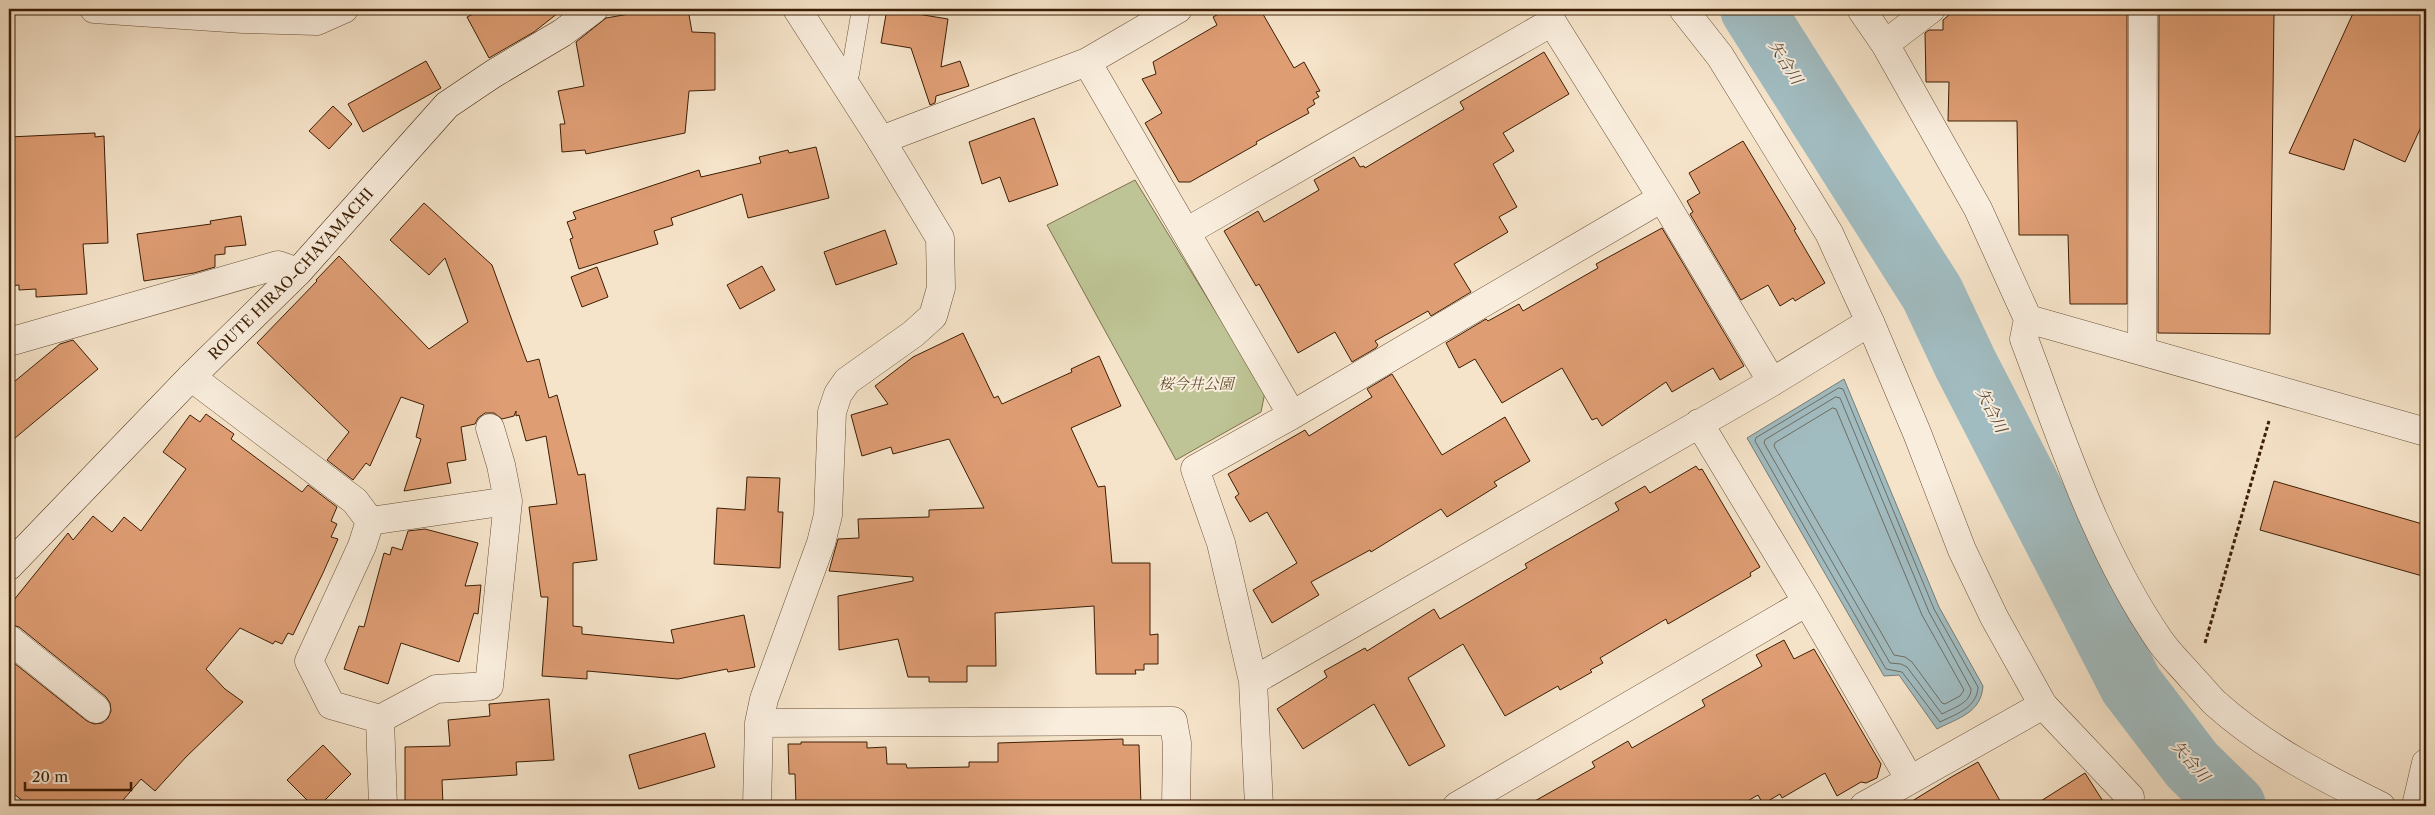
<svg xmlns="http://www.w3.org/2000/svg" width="2435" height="815" viewBox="0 0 2435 815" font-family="'Libre Caslon Text','Noto Serif JP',serif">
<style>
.green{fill:#bec495;stroke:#7d714c}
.water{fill:#a1bcc1;stroke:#797d75}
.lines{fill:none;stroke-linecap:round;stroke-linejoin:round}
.shore{stroke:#6e6d62;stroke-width:1}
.river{stroke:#a1bcc1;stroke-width:64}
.building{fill:#df9d74;stroke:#3c1e04}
.service-casing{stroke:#6a5036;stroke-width:19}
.minor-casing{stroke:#6a5036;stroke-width:29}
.tertiary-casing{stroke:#6a5036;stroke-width:29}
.secondary-casing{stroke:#3c1e04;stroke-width:29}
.path{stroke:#3c1e04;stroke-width:3;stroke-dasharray:4 2.5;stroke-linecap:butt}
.service{stroke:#f9eddd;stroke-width:18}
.minor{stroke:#f9eddd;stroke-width:28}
.tertiary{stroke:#f9eddd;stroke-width:28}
.secondary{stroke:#f9eddd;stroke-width:28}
.labels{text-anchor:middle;stroke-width:4;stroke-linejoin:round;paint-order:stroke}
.street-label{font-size:15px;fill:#3c1e04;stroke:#f9eddd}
.park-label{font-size:15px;font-style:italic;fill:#635030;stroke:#f9eddd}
.water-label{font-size:16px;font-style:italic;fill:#5a4d3d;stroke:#f9eddd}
</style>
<rect width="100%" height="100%" fill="#f6e4ca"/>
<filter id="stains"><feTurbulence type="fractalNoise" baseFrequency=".004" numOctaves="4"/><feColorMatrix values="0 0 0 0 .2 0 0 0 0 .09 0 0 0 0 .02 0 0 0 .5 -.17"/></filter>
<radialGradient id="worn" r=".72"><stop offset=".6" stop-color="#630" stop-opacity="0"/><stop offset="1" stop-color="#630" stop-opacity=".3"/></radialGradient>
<path class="green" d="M1135,180L1265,392L1261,412L1176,460L1047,225Z"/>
<path class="water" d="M1844,379L1939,607L1983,686C1981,713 1958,718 1937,729L1899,675L1884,676L1747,438Z"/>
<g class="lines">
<path class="shore" d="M1839,388L1843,389L1934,609L1978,687C1977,708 1956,714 1940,722L1902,672L1886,669L1755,441L1756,438Z
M1836,397L1840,398L1929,612L1971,689C1971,703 1953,708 1942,714L1907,667L1901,664L1890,663L1764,443L1765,440Z
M1833,408L1836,409L1922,615L1964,690L1960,696L1945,704L1942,703L1912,662L1905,657L1894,655L1774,446L1775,443Z"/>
<path class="river" d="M1752,9L1932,293L1965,363L2131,685L2192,765L2234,806"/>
</g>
<path class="building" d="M483,9H563L534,32L489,58L467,17Z
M658,9H688L692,32L715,33V90L689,91L685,133L586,154L585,150L562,152L560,124H565L558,91L584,86L576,42L606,18Z
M887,9L948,19L941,67L960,61L969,86L936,96L935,103L930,105L911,48L881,43Z
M1228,9H1260L1294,68L1304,62L1320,91L1316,92L1319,97L1313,100L1315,104L1307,109L1309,113L1256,142L1257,144L1190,182H1179L1145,123L1162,113L1142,79L1156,74L1153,62L1217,25L1213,17Z
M1956,9L2127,10V304H2070L2068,235H2019L2017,121H1948L1949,82H1926L1925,33L1929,30H1943V20Z
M2355,9H2426V116L2405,162L2354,139L2344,170L2289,153Z
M2159,10L2274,13L2270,334L2158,333Z
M1544,52L1569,94L1503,133L1514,151L1493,164L1517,207L1499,217L1508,232L1454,264L1471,292L1431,316L1428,311L1375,341L1378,345L1376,348L1352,362L1335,332L1298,353L1259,284L1256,286L1224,231L1258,211L1264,222L1319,190L1314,180L1354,157L1360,167L1364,166L1365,168L1464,109L1460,102Z
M426,61L441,88L363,132L348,104Z
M333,106L352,124L329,149L309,131Z
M1034,118L1058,185L1009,202L1000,177L982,184L969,142Z
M95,133V137L104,136L108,243L83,244L87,294L36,297V289L19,290V285L9,286V137Z
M1743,141L1796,229L1794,230L1825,283L1795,301L1793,298L1780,306L1768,285L1741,300L1690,214L1693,212L1687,201L1700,193L1689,173Z
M816,147L829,198L748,218L742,194L671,218L673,225L654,231L658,244L579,269L570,239L573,238L567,222L576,219L573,212L699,170L701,177L761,163L759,157L788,150L789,153Z
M424,203L492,265L527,362L539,359L549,398L557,395L578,475L585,474L597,560L573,563V626L582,627V634L674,643L671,630L744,615L755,667L728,672L727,669L678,679L587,671V679L542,676L548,597H541L529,507L557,504L546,436L526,441L519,415L516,416V411L514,416L502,419L494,413H485L478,418L475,424L461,427L466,460L447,463L451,483L404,491L421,439L416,437L424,405L401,397L370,466L366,463L353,480L327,460L349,432L257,343L317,281L316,280L339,256L429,349L468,322L445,258L429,275L390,240Z
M241,216L246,245L225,247V254L215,255V267L194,273L144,281L137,234L211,224L210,221Z
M1662,228L1744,366L1720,380L1713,368L1672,392L1666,382L1602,426L1597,418L1592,420L1562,368L1502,403L1475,359L1459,368L1446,343L1486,319L1488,321L1519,304L1523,311L1598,268L1596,264Z
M885,230L897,264L836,285L824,252Z
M762,266L775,290L740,309L727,285Z
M597,267L608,297L582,307L571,277Z
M963,333L994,398L998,396L1002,404L1072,372L1071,369L1099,356L1121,406L1071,428L1098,487L1105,486L1112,563H1150V635L1158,634V664H1144V670H1135L1136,674H1096L1094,606L995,613L996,666H967V682H929V677H908L898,639L839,650L838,596L913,581V577L829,571L838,539L859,538L858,519L929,517V510L984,508L949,439L893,454L891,447L862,456L851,415L888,404L875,386L913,357Z
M73,340L98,369L9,443V386L60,344Z
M1392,374L1442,455L1505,417L1530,461L1494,482L1497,486L1447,517L1441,509L1371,552L1370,550L1311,582L1319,595L1272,623L1253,590L1297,563L1267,512L1250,522L1235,497L1239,494L1228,474L1305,430L1309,436L1372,397L1367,389Z
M206,414L234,434L231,439L302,492L308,485L337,507L331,521L337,524L331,537L338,539L323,573L293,635L288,633L282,644L275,641L273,644L240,628L206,669L225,689L243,702L186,757L155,791L141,779L118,806H29L9,790V659L87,721L94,724L102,723L108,718L111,711L110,703L106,697L19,627L9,624V606L68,533L73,540L93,516L112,532L124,517L141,531L186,469L163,452L190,415L200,422Z
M1696,466L1699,470L1702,469L1760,567L1750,573L1751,576L1668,624L1666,619L1600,658L1603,663L1590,670L1592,672L1560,690L1558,686L1505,716L1463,644L1408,678L1445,746L1409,766L1374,704L1303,749L1277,709L1327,677L1324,671L1365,648L1367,651L1434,609L1440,619L1527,568L1525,564L1619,510L1615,503L1645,486L1650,493Z
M747,477L780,478L778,512H783L780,568L714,564L717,508L745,510Z
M2274,481L2426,525V577L2260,530Z
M425,529L478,543L465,586L481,585L478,614L474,613L459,662L401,643L388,684L344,669L359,626L364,627L384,553L390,555L392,547L402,550L408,531Z
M1784,640L1794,659L1814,649L1881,764L1877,778L1866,783L1861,782L1837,796L1825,773L1782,798L1780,794L1763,804L1758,795L1739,806H1526L1595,767L1592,762L1628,741L1632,748L1705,706L1702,700L1762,666L1756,655Z
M549,699L554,760L516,762L517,775L442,780L443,806H405V747L450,746L448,720L490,716L489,704Z
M705,733L715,767L639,789L629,755Z
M1123,739V745H1139L1141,806H1055V802H959V806H914V802L850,806H796L795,774H789L788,744H801V742H867V748L886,747L887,764H906L907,768L969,767V762H998V743Z
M323,745L351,774L319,806H313L287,780Z
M1978,762L2003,806H1904L1953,776Z
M2085,773L2106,806H2033Z"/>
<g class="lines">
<defs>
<path id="service" d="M844,83L850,74L861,9"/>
<path id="minor" d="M94,9L243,19L317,21L344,9
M1683,9L1720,56L1829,233L1870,322L1917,433L1962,550L1994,617L2043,705L2130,797
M1861,9L1885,44L1978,209L2028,319L2024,339C2063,442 2097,549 2160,641C2169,654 2182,666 2192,678C2200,686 2207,695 2215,703C2264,747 2322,777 2381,806
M1885,44L1931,9
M2028,319L2426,432
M9,342L278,265L298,272
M2142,351L2143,9
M191,377L355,501L370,521L362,546L309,661L331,705L380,719L436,689L489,686L508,501L501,465L490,428
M370,521L508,501
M9,639L96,709
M380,719L383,806
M759,723L1173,721L1177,743L1176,806
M757,806L759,723L764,699L821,543L828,515L832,412L838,394L847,381L913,334L933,316L941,288L940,238L881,140L797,9
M2416,806L2426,763"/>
<path id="tertiary" d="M1087,62L1292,415
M881,140L1087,62L1178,9
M1186,232L1552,22L1662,198L1772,382
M1699,423L1807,602L1910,780
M1253,681L1772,382L1870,322
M1259,806L1253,681L1221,543L1195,469L1292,415L1662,198
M1457,806L1807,602
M1864,806L2043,705"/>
<g id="secondary">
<path id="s1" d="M9,566L191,377L298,272L447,105L493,74L562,33L594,9"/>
</g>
</defs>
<use href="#service" class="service-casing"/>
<use href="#minor" class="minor-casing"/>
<use href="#tertiary" class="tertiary-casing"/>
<use href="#secondary" class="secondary-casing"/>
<path class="path" d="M2205,643L2269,421"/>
<use href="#service" class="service"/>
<use href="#minor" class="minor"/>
<use href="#tertiary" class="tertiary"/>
<use href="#secondary" class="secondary"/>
</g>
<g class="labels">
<g class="street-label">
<text dy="5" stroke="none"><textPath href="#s1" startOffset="406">ROUTE HIRAO-CHAYAMACHI</textPath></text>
</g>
<g class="park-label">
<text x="1196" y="389">桜今井公園</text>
</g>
<g class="water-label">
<text transform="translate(1786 62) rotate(58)" y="6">矢合川</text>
<text transform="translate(1992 410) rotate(63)" y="6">矢合川</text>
<text transform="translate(2191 761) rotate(49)" y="6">矢合川</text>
</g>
</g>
<rect width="2435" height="815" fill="none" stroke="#f6e4ca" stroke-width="30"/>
<rect x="10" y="10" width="2415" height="795" fill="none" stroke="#3c1e04" stroke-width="2.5"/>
<rect x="15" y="15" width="2405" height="785" fill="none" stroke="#3c1e04"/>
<path d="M25 782v8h106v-8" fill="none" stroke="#3c1e04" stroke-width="2.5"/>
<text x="32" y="782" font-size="15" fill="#3c1e04" stroke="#f9eddd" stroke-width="4" paint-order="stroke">20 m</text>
<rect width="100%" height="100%" filter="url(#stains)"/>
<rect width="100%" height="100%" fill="url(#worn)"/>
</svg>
